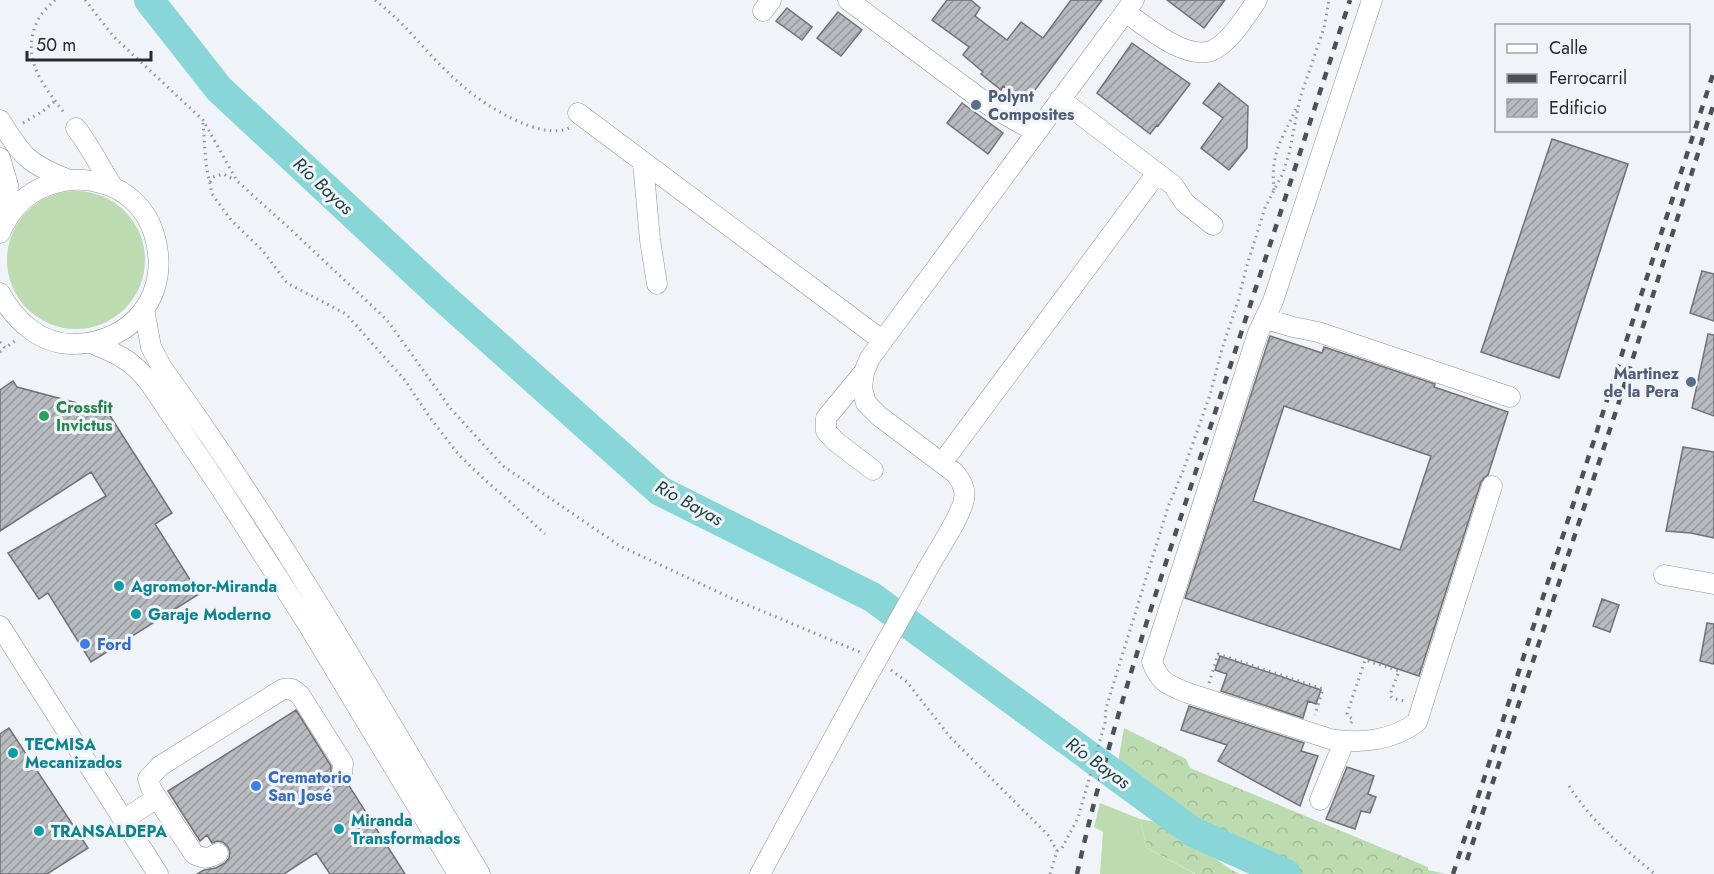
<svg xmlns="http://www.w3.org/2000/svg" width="1714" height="874" viewBox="0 0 1714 874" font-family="Jost,sans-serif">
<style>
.grass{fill:#bddbb1}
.forest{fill:url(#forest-crowns)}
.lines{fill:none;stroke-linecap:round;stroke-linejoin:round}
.river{stroke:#88d6d7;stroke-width:30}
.building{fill:url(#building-hatch);stroke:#707277;stroke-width:1.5;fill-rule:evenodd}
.minor-casing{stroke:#909398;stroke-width:21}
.path{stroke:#929498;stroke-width:3;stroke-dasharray:1.5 4.5;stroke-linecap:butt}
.minor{stroke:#fff;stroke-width:20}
.rail{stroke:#4f5053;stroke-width:4.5;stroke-dasharray:8 8;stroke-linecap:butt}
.minor-bridge-casing{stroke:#909398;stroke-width:21;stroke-linecap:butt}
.minor-bridge{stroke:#fff;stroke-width:20}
.service-dot{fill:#5c6f8a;stroke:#f0f3f8;stroke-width:2}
.leisure-dot{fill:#2e9e5b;stroke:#f0f3f8;stroke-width:2}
.culture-dot{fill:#0f9aa8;stroke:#f0f3f8;stroke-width:2}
.shop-dot{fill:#3f7fe0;stroke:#f0f3f8;stroke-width:2}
.labels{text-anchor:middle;stroke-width:6;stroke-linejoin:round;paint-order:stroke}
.service-label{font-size:16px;font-weight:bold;fill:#4e5e75;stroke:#f0f3f8;text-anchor:start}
.leisure-label{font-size:16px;font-weight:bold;fill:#27864d;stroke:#f0f3f8;text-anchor:start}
.culture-label{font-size:16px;font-weight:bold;fill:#0d838f;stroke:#f0f3f8;text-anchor:start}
.shop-label{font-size:16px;font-weight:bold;fill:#366cbe;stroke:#f0f3f8;text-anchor:start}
.water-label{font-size:18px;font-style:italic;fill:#173d3e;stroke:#f0f3f8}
</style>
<defs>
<pattern id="forest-crowns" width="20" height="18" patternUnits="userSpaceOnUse" patternTransform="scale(1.5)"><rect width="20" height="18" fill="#bddbb1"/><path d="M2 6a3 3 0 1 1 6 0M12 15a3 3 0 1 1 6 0" fill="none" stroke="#a2bc98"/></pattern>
<pattern id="building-hatch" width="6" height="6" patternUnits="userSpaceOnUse" patternTransform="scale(1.5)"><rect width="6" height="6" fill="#b7babf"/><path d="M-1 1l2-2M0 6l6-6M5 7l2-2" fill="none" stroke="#95979b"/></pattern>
</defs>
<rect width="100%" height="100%" fill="#f0f3f8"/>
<path class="grass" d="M7 260a69 69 0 1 1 138 0a69 69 0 1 1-138 0Z
M1100,803L1140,819L1147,848L1195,874H1100L1103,832L1094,827Z"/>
<path class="forest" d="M1124,728L1186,759L1190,768L1428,867V870L1446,874H1290L1270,862L1188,819L1118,762Z
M1140,819L1167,824L1230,869L1240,874H1196L1147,848Z"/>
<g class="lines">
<path class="river" d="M149,0L219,89L438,293L660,491L872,597L1193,832L1286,874"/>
</g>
<path class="building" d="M947,0H971L980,8L975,16L1007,40L1021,22L1043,38L1071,0H1102L1026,102L1003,86L1001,90L981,74L983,72L963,55L969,47L932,20Z
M1167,0H1225L1204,28Z
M787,8L812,27L802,40L776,21Z
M838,12L862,30L841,56L817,38Z
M1132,43L1190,84L1158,126L1157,125L1150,134L1097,93Z
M1219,83L1248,106L1247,148L1229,170L1201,148L1223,118L1203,103Z
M962,103L1003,133L988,154L947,123Z
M1552,139L1628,164L1559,378L1481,352Z
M1702,271L1714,274V321L1690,313Z
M1708,334L1714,335V416L1692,408Z
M1270,336L1322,353L1324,347L1435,384L1434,387L1508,412L1488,475L1484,478L1481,482L1419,676L1185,598ZM1284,406L1431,456L1400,550L1253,501Z
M13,381L17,387L107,411L172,513L155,524L199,594L91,662L48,593L39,599L8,553L106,496L91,472L0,531V390Z
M1683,447L1714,452V538L1691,533L1666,531Z
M1602,599L1619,605L1610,632L1593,626Z
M1707,623L1714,624V664L1700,661Z
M1220,656L1321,690L1316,704L1308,701L1303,718L1221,691L1227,674L1215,670Z
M1189,706L1304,743L1301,751L1318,756L1300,806L1218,761L1227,745L1181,730Z
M296,710L331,766V780L335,783L340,786L348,784L405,874H330L316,853L284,874H197L204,870L216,868L225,863L229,858L230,852L228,847L223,842L217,841L212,843L207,835L200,841L168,791Z
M9,728L88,848L47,874H0V734Z
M1347,767L1374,776L1368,794L1376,797L1370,813L1361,811L1355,829L1326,819Z"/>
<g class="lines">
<defs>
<path id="minor" d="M848,0L990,106L1036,132
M1372,0L1273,301L1258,333L1152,662C1160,683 1168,685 1188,693L1330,739C1359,744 1392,741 1417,722L1492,486
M763,11L771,0
M1125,12C1146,26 1184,60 1211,51C1229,44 1247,15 1257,0
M1060,99L1173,185L1185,203L1213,225
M578,113L883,341
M0,120C21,155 28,164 67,179
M76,128C90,146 100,167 113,187
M0,158L8,185L5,221
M643,162L650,240L657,284
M0,233C11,207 29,190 55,183C73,178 87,179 104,184C128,191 147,210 154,234C172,292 135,342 75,344C41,345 15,321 0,293
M144,309L151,347L162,368C279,529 378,703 480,874
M1266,319L1293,327L1318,332L1510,397
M91,343C118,354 134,361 151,385L221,489L307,623L458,874
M864,372L826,418V431L835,441L873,470
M942,463L1157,173
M927,570C936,553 962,515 964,499C966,488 961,481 955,473L879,416L866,403L862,388L864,372L870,358L1134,0
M1664,575L1714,584
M0,626L158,874
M157,798L194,854C204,859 209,859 218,853
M1320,800L1344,742
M123,820L157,798L151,788L148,779L160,766L283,689H292L300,695L343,763L342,774
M760,874L863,684"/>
</defs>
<use href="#minor" class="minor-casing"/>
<path class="path" d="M55,0C49,6 40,14 37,22C20,59 44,86 65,114
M85,0L114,37L203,120L237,181L287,226L387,320L451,409L503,466L620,546L731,598L862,653
M375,0C385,8 394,16 403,25C423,46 442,69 465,88C486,106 541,141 569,128
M23,123L43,111L55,101
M203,123L206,164L212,194L231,220L263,251L287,283L346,314L404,379L431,419L459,455L483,478L508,500L545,534
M210,182L213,177L223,174L235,180
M1274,190C1270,151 1283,139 1297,106
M0,342L5,348L16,340
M0,352L5,348
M891,670L907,682L950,737L1048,835L1057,851
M1209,683L1218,654L1323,689L1315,715
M1351,723L1353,720L1347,714L1365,660L1399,671L1390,695L1392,698L1404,701
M1569,786C1593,823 1621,846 1655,874
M1050,874L1057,851L1062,848L1078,818L1105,723L1106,708L1168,507L1183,471L1210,395L1222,349L1238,301L1247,265L1265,208L1283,173L1289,154L1300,98L1324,28L1329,0"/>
<use href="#minor" class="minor"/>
<path class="rail" d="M1467,860L1618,405L1714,103
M1077,874C1107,739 1151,608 1194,477C1246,318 1298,159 1350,0
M1453,874L1714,71"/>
<defs>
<path id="minor-bridge" d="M863,684L927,570"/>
</defs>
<use href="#minor-bridge" class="minor-bridge-casing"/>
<use href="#minor-bridge" class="minor-bridge"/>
</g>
<g class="service-dot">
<circle cx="976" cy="105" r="6"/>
<circle cx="1691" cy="382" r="6"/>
</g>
<circle class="leisure-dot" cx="44" cy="416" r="6"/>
<g class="culture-dot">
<circle cx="119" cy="586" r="6"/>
<circle cx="136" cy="614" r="6"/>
<circle cx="13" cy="753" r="6"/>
<circle cx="339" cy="829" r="6"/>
<circle cx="39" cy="831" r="6"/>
</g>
<g class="shop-dot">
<circle cx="85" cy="644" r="6"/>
<circle cx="256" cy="786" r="6"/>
</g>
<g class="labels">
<g class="service-label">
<text x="988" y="102">Polynt<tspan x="988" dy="18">Composites</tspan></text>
<text x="1679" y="379" text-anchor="end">Martinez<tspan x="1679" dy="18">de la Pera</tspan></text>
</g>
<g class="leisure-label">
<text x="56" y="413">Crossfit<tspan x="56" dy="18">Invictus</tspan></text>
</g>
<g class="culture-label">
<text x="131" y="592">Agromotor-Miranda</text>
<text x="148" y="620">Garaje Moderno</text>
<text x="25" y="750">TECMISA<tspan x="25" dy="18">Mecanizados</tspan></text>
<text x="351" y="826">Miranda<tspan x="351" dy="18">Transformados</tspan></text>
<text x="51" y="837">TRANSALDEPA</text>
</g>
<g class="shop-label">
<text x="97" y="650">Ford</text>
<text x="268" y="783">Crematorio<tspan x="268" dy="18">San José</tspan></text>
</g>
<g class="water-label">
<text transform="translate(323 186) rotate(43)" y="6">Río Bayas</text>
<text transform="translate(689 503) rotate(29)" y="6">Río Bayas</text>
<text transform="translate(1098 763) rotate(36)" y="6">Río Bayas</text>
</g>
</g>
<rect x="1495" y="24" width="195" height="108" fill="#f0f3f8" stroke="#a0a3a6" stroke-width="1.5"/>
<rect x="1507" y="44" width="30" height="9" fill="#ffffff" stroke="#a0a3a6" stroke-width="1.5"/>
<text x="1549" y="54" font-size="18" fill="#292a2c">Calle</text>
<rect x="1507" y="74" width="30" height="9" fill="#4f5053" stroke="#a0a3a6" stroke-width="1.5"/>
<text x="1549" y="84" font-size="18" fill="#292a2c">Ferrocarril</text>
<rect x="1507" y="99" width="30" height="18" fill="url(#building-hatch)" stroke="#a0a3a6" stroke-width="1.5"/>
<text x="1549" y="114" font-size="18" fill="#292a2c">Edificio</text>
<path d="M27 51v9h124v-9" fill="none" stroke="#292a2c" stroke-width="3"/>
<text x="36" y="51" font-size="18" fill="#292a2c" stroke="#f0f3f8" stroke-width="4.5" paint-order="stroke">50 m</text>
</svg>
